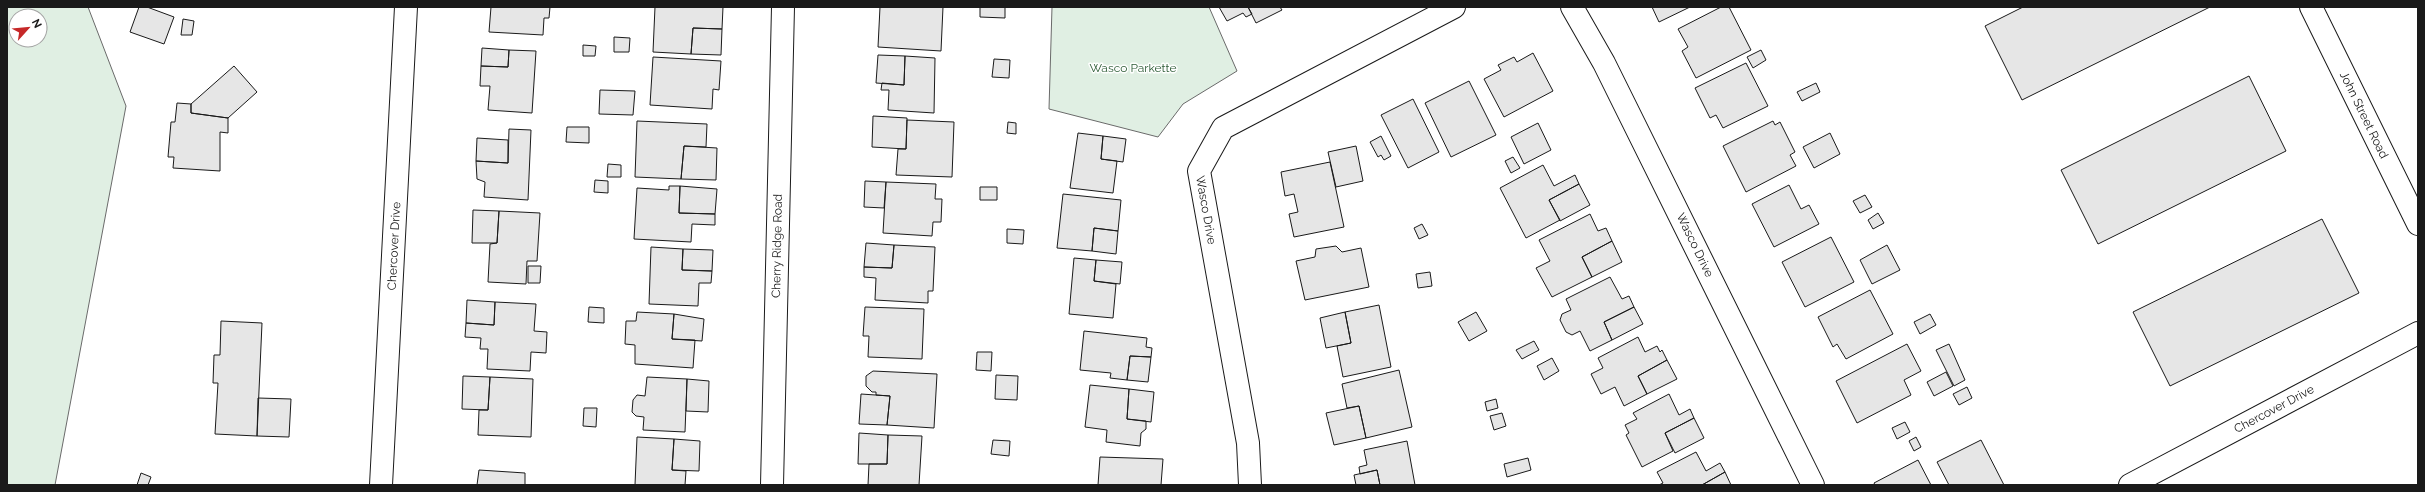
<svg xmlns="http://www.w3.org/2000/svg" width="2425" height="492" viewBox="0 0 2425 492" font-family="Raleway,sans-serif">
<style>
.green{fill:#e0efe3;stroke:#6a6a6a;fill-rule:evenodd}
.building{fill:#e6e6e6;stroke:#1a1a1a}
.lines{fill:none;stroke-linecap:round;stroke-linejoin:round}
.street-casing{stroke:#1a1a1a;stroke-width:24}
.secondary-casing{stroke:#1a1a1a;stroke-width:24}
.street{stroke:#fff;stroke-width:22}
.secondary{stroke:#fff;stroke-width:22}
.labels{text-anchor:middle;stroke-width:3;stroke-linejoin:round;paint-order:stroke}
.park-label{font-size:12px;fill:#2b5a34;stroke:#fff}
.street-label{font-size:12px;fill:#1a1a1a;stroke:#fff}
</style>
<rect width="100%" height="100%" fill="#fff"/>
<path class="green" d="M7,7H88L126,106L55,485H7ZM16,16H40V40H16Z
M1052,7H1209L1237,71L1183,104L1158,137L1049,109Z"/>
<path class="building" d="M139,7H147L174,17L164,44L130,32Z
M491,7H550L549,18H544L543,35L489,32Z
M655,7H723L722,29L693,28L691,54L653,52Z
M880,7H943L941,51L878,47Z
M980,7H1005V18L980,17Z
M1219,7H1248L1252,14L1246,17L1243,13L1227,21Z
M1248,7H1280L1282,10L1256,23Z
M1652,7H1690L1659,22Z
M1721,7H1729L1751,50L1696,78L1682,51L1688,47L1678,29Z
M2023,7H2210L2022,100L1985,26Z
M183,19L194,21L192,35H181Z
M693,28L722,29L721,55L691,54Z
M614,37L630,38L629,52H614Z
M583,45L596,46L595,56H583Z
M482,48L509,50L508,67L481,66Z
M509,50L536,51L532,113L488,110L490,86H480L481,66L508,67Z
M1761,50L1766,60L1753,68L1747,57Z
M1533,53L1553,91L1504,117L1484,79L1501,70L1498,65L1514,57L1517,62Z
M878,55L905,56L904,85L876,83Z
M905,56L935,58L934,113L888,110L889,90H881L882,83L904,85Z
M653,57L721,61L719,90L713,89L712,109L650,105Z
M994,59L1010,60L1009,78L992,77Z
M1746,63L1768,106L1723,128L1716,115L1710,118L1695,88Z
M234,66L257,92L228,118L191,113V104Z
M2249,76L2286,151L2098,244L2061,170Z
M1469,81L1496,135L1451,157L1425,103Z
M1816,83L1820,92L1802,101L1797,92Z
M600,90L635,91L633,115L599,114Z
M1413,99L1439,152L1408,168L1381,115Z
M177,103L191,104V113L228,118V133L220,132V171L173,168L174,157H168L171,122H175Z
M873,116L907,118L906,149L872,147Z
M907,120L954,122L952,177L896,175L898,149H906Z
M637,121L707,124L706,147L684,146L681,179L635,177Z
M1773,121L1775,125L1780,122L1795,152L1790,155L1796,166L1746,192L1723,146Z
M1008,122L1016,123V134L1007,133Z
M1538,123L1551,150L1524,164L1511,137Z
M567,127H589V143L566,142Z
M509,129L531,130L528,200L484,197L485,182L477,179L476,161L508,163Z
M1078,133L1103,136L1101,159L1117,161L1113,193L1070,188Z
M1830,133L1840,154L1814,168L1803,147Z
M1103,136L1126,139L1123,162L1101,159Z
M1381,136L1391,156L1384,160L1381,155L1378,157L1370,142Z
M477,138L508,140V163L476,161Z
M684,146L717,148L716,180L681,179Z
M1356,146L1363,181L1336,187L1328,152Z
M1513,157L1520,168L1511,173L1505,161Z
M1330,162L1344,227L1294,237L1289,214L1298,212L1294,194L1285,196L1281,172Z
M608,164L621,165V177H607Z
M1543,165L1554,186L1575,175L1579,184L1549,200L1560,220L1526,238L1500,188Z
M595,180L608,181V193L594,192Z
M865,181L886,182L884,208L864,207Z
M886,182L936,184L935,199H942L941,222H933L932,236L883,233Z
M1579,184L1590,205L1560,221L1549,200Z
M1789,185L1801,209L1809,205L1819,224L1774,247L1752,204Z
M669,186H680L679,213L715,214V225L692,224L691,242L634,239L637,188L669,190Z
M680,186L717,189L715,214L679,213Z
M980,187H997V200H980Z
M1063,194L1121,200L1118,231L1094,228L1092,251L1057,248Z
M1865,195L1872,207L1860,213L1853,201Z
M473,210L499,211L497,243H472Z
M499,211L540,213L537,261H527L526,284L488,282L490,244L497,243Z
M1878,213L1884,223L1873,229L1868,220Z
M1590,214L1598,231L1606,228L1612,241L1582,257L1592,277L1552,297L1536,268L1550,261L1539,240Z
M2322,219L2359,293L2170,386L2133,312Z
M1422,224L1428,235L1419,239L1414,228Z
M1094,228L1118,231L1116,254L1092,251Z
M1007,229L1024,230L1023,244L1007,243Z
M1831,237L1854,282L1805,307L1782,262Z
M1612,241L1622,262L1592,277L1582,257Z
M866,243L894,245L892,268L864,267Z
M894,245L935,247L933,291H928V303L875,300L876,278L864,277V267L892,268Z
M1887,245L1900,270L1872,284L1860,260Z
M1336,246L1342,252L1361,248L1369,287L1305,300L1296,261L1315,257L1316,249Z
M651,247L683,249L682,270L712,271L711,283H699L698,306L649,304Z
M683,249L713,250L712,271L682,270Z
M1074,258L1096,260L1094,281L1116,284L1113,318L1069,314Z
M1096,260L1122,262L1120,284L1094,281Z
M528,266H541L540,283H528Z
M1430,272L1432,286L1418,288L1416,274Z
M1610,277L1622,299L1629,296L1634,307L1604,322L1612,340L1590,351L1580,331L1572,335L1566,332L1560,320L1562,314L1571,310L1566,299Z
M1870,290L1893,334L1846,359L1837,344L1833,347L1818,317Z
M467,300L495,302L494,325L466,323Z
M495,302L536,304L534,331L547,332L546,353L531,352L530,371L487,369L488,349H480L481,338L465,337L466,323L494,325Z
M1379,305L1391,367L1343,377L1337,346L1351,343L1345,312Z
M589,307L604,308V323L588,322Z
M865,307L924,309L922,359L868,357L869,336H863Z
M1634,307L1643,324L1612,340L1604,322Z
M637,312L674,314L672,339L695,340L693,368L635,364V345L625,344L626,321H636Z
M1345,312L1351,343L1326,348L1320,318Z
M1476,312L1487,331L1469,341L1458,322Z
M674,314L704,319L702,341L672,339Z
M1930,314L1936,325L1920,334L1914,322Z
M221,321L262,323L257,436L215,434L218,383H213L214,355H220Z
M1084,331L1147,338L1146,347L1152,348L1151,357L1130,356L1127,380L1110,378L1111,373L1080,370Z
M1638,337L1645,352L1657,346L1660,352L1662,350L1667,360L1638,376L1647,394L1624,406L1615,387L1601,394L1591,374L1603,368L1598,358Z
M1534,341L1539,350L1522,359L1516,350Z
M1907,344L1921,371L1904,380L1911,395L1857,423L1836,381Z
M1949,344L1965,380L1954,386L1936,350Z
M977,352H992L991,371L976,370Z
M1130,356L1151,357L1148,382L1127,380Z
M1552,358L1559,371L1544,380L1537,366Z
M1667,360L1677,379L1647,394L1638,376Z
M1399,370L1412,427L1366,438L1359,406L1347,408L1342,384Z
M873,371L937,374L934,428L887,425L890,396L876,395V392H872L866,386V376Z
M1946,372L1953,386L1934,396L1927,382Z
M996,375L1018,376L1017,400L995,399Z
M463,376L490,377L488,410L462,409Z
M490,377L533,379L531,437L478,435L479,410H488Z
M647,377L687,379L685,432L643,430L644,417L636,416L632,412L633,400L637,395L645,396Z
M687,379L709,381L708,412L686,411Z
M1090,385L1129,389L1127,419L1146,421V429L1141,433L1140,446L1106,442L1107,430L1085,427Z
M1967,387L1972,398L1959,405L1953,394Z
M1129,389L1154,392L1151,422L1127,419Z
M861,394L890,396L887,425L859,424Z
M1669,394L1679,415L1690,409L1694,418L1665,433L1673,451L1642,467L1626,435L1629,433L1625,425L1637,419L1633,413Z
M258,398L291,399L289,437L257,436Z
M1496,399L1498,408L1487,411L1485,402Z
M1359,406L1366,438L1334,445L1326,413Z
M584,408H597L596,427L583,426Z
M1502,413L1506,426L1494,430L1490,416Z
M1694,418L1704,438L1675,453L1665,433Z
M1905,422L1910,432L1897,439L1892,428Z
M859,433L888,435L887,464H858Z
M888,435L922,436L919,485H868L869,464H887Z
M637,437L674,439L672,470L686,471L685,485H635Z
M1916,437L1921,447L1914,451L1909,441Z
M674,439L700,441L699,471L672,470Z
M993,440L1010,441L1009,456L991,454Z
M1981,440L2004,485H1949L1937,462Z
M1407,441L1415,485H1380L1377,470L1360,474L1359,467L1367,465L1364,450Z
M1696,452L1706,471L1720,463L1725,472L1702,485H1659L1663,483L1657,472Z
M1100,457L1163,459L1161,485H1098Z
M1528,458L1531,470L1507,477L1504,464Z
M1918,460L1931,485H1875L1874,483Z
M479,470L525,473V485H477Z
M1377,470L1380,485H1356L1354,475Z
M1725,472L1731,485H1702Z
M141,473L151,477L148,485H137Z"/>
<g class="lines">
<defs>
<path id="street" d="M1572,7L1604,63L1813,485
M381,485L406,7
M772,485L783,7
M1250,485L1248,443L1199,171L1223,128L1454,7
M2130,485L2418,333"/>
<path id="secondary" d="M2311,7L2418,224"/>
</defs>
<use href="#street" class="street-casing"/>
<use href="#secondary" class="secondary-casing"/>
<use href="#street" class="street"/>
<use href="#secondary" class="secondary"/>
</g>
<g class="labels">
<g class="park-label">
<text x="1133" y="72">Wasco Parkette</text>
</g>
<g class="street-label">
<text transform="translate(2364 115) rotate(64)" y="4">John Street Road</text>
<text transform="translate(1206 210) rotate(80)" y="4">Wasco Drive</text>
<text transform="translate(1695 245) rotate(64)" y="4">Wasco Drive</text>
<text transform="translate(394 246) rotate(-87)" y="4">Chercover Drive</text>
<text transform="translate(777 246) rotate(-89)" y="4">Cherry Ridge Road</text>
<text transform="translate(2274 409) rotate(-28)" y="4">Chercover Drive</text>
</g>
</g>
<rect width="2425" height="492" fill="none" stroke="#1a1a1a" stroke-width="16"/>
<g transform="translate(28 28) rotate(63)"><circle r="19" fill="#ffffff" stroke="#a3a3a3"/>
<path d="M0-3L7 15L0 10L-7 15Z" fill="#c62828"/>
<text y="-6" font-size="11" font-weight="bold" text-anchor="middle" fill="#1a1a1a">N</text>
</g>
</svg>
